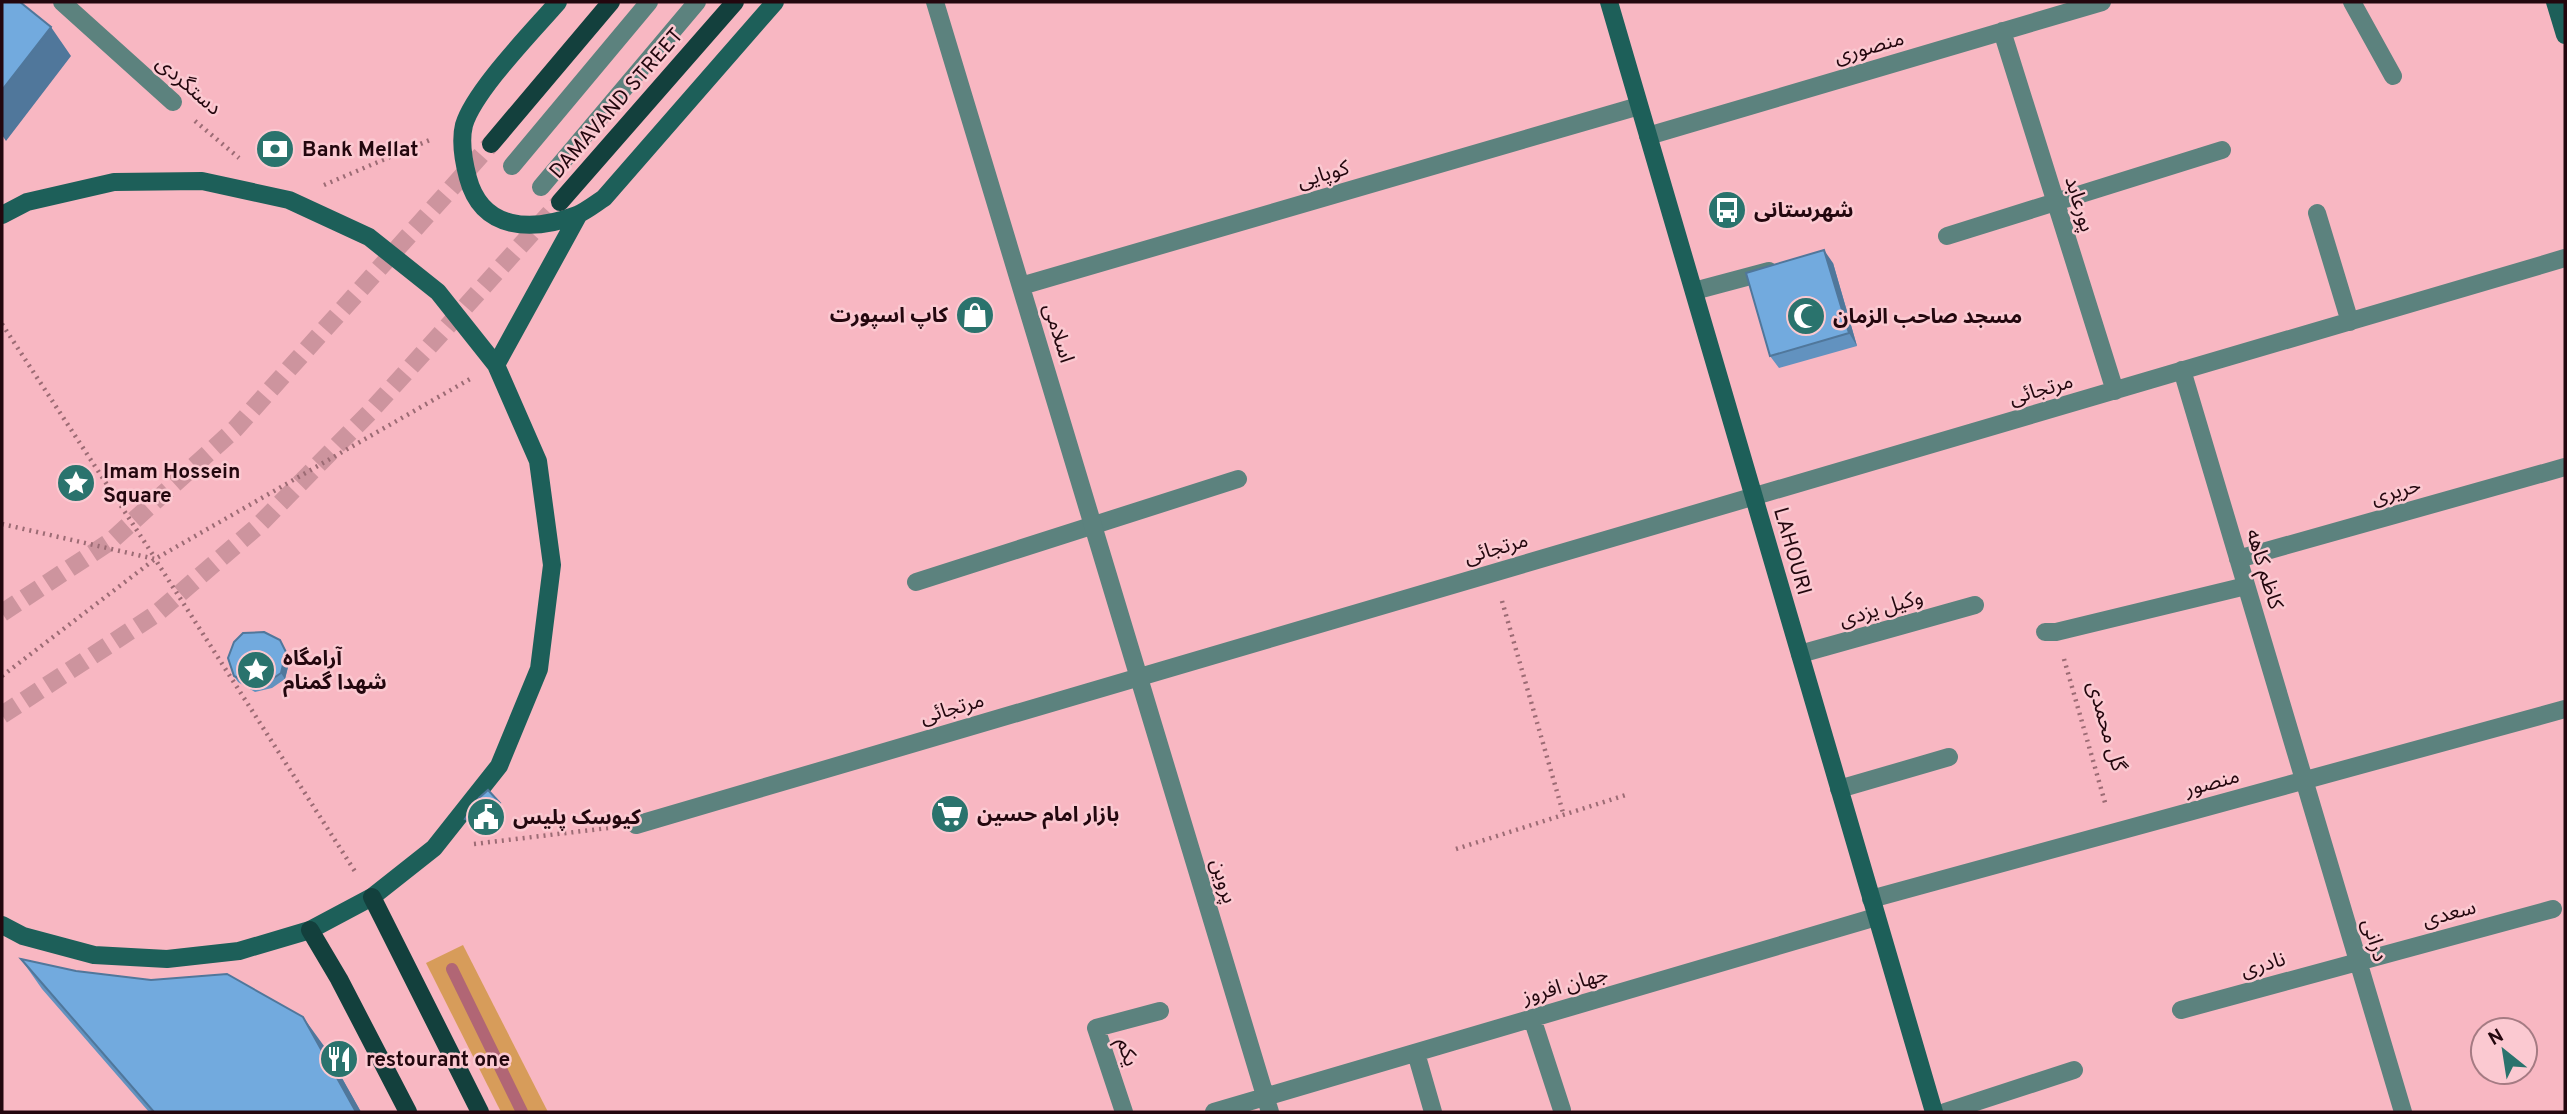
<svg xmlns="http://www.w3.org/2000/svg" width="2567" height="1114" viewBox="0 0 2567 1114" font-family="Overpass,'Noto Sans Arabic',sans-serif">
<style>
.green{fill:#d79c5a}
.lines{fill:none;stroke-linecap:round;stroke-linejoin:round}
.stream{stroke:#b16675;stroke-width:12}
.primary-tunnel{stroke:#cd949e;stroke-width:18;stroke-dasharray:18 9;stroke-linecap:butt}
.path{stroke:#9c6b74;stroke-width:4.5;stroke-dasharray:2 5;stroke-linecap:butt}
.lane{stroke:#5c827e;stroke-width:18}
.street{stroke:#5c827e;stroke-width:18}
.secondary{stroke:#1d5f59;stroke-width:18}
.primary{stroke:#13403d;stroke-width:18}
.wall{fill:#6292bf}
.shaded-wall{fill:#50779b}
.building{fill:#72aade;stroke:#50779b;stroke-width:2}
.labels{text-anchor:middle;stroke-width:5;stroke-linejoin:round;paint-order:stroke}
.street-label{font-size:21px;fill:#23070e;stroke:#fbc9d1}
.poi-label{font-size:21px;font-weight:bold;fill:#23070e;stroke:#fbc9d1;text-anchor:start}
</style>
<rect width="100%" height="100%" fill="#f8b7c2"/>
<path class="green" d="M463,945L548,1112H501L426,963Z"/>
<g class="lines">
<path class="stream" d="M452,969L522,1112"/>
<path class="primary-tunnel" d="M2,613L111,541L235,429L491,144
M2,715L156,614L259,525L369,413L560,202"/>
<path class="path" d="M195,121L239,158
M324,185L432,139
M2,324L155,558
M2,524L155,559L356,873
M1502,601L1564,816
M2064,659L2106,806
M2,676L155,559L470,379
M474,844L608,828
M1456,849L1629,794"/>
<path class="lane" d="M512,166L649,2
M541,187L697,2
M916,582L1238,479"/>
<path class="street" d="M62,2L173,102
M935,2L1270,1112
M2352,2L2393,76
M2002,31L2115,391
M1648,136L2102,2
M2317,213L2350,322
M1947,236L2222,150
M1021,286L1639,106
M1694,291L1769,271
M2182,370L2403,1112
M2238,559L2565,467
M2045,632H2056L2246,586
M1800,654L1975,605
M1839,789L1949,757
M636,825L2565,258
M1871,899L2565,709
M2181,1010L2553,909
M1532,1018L1562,1110
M1416,1053L1433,1112
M1124,1112L1096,1028L1160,1011
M1214,1112L1876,917
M1945,1112L2074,1070"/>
<path class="secondary" d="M558,2C533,31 474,91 464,125C460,141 464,163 468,178C482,231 532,232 577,215C586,211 595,204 604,198L775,2
M1609,2L1934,1112
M2555,2L2565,35
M2,215L27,202L114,182L202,181L289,200L369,237L438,292L496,365L538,461L552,565L539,669L499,766L434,848L372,897L310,930L239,951L167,959L94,955L23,936L2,925
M496,365L579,214"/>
<path class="primary" d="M491,144L611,2
M560,202L735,2
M372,897L480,1112
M310,930L339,979L408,1112"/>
</g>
<path class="wall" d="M1833,263L1857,346L1779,368L1770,356Z
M280,640L290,659L285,679L272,688L255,692L238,682L234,676Z
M500,803L504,809L484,829L470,826L465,819Z
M21,959L76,971L324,1046L361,1112H149L42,989Z"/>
<path class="shaded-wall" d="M51,27L71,56L6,141L2,135V90Z
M1824,250L1833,263L1857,346L1849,333Z
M280,640L290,659L285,679L281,673Z
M303,1017L324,1046L361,1112H356Z"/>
<path class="building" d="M2,2H20L51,27L2,90Z
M1824,250L1849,333L1770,356L1746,273Z
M264,632L280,640L286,652L281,673L268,682L251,685L234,676L228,658L234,642L243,633Z
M488,790L500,803L480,823L465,819L479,798Z
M21,959L76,971L151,980L227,974L303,1017L356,1112H154Z"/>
<defs>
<symbol id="bank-disc" viewBox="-11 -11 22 22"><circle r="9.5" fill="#2a736d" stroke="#fbc9d1"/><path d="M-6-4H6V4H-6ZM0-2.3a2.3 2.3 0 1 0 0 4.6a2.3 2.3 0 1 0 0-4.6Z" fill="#fff"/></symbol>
<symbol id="bus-disc" viewBox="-11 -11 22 22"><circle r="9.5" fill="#2a736d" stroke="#fbc9d1"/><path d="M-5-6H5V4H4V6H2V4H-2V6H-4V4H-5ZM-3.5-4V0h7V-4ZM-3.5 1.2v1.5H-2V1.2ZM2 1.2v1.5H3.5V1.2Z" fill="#fff"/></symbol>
<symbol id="shop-disc" viewBox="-11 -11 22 22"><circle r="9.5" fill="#2a736d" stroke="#fbc9d1"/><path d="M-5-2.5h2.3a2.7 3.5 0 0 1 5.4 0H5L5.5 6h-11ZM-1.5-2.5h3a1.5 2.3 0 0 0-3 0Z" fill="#fff"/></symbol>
<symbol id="mosque-disc" viewBox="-11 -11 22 22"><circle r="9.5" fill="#2a736d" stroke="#fbc9d1"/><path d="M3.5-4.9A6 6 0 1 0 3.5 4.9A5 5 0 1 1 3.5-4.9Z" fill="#fff"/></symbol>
<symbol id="sight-disc" viewBox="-11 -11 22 22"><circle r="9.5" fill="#2a736d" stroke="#fbc9d1"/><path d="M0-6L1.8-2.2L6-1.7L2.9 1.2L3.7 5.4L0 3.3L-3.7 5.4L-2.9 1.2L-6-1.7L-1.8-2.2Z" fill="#fff"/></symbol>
<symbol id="supermarket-disc" viewBox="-11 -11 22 22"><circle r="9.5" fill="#2a736d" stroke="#fbc9d1"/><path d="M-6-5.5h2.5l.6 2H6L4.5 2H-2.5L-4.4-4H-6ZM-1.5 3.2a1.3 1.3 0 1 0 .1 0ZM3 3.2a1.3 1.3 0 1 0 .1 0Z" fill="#fff"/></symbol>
<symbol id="civic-disc" viewBox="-11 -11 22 22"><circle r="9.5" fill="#2a736d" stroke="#fbc9d1"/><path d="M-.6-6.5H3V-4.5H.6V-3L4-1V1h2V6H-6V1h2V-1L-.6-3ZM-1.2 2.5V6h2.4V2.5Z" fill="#fff"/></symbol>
<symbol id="restaurant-disc" viewBox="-11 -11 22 22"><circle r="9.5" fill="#2a736d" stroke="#fbc9d1"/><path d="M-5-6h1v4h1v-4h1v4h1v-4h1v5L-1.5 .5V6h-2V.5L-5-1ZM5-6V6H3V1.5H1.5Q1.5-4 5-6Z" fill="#fff"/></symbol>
</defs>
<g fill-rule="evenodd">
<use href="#bank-disc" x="253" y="127" width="44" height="44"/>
<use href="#bus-disc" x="1705" y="188" width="44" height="44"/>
<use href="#shop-disc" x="953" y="293" width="44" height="44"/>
<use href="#mosque-disc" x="1784" y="294" width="44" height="44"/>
<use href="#sight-disc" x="54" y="461" width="44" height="44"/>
<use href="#sight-disc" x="234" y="648" width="44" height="44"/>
<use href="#supermarket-disc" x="928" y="792" width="44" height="44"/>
<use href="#civic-disc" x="464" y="795" width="44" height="44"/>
<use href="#restaurant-disc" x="317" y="1037" width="44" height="44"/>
</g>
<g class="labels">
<g class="street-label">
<text transform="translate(1869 47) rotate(-16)" y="7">منصوری</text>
<text transform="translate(189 85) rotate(41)" y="7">دستگردی</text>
<text transform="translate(616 103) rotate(-49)" y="7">DAMAVAND STREET</text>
<text transform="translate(1323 174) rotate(-16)" y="7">کوپایی</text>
<text transform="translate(2080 204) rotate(73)" y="7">پورعابد</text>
<text transform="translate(1059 333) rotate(73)" y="7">اسلامی</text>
<text transform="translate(2041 389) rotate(-16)" y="7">مرتجائی</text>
<text transform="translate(2396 491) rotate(-16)" y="7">حریری</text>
<text transform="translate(1496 548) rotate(-16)" y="7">مرتجائی</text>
<text transform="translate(1793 551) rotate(74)" y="7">LAHOURI</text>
<text transform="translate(2265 569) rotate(73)" y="7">کاظم کاهه</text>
<text transform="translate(1881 608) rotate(-16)" y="7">وکیل یزدی</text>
<text transform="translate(952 708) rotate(-16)" y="7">مرتجائی</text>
<text transform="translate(2107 726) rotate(74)" y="7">گل محمدی</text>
<text transform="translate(2212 782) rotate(-15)" y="7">منصور</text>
<text transform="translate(1224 881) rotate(73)" y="7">پروین</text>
<text transform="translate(2449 913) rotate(-15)" y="7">سعدی</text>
<text transform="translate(2375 940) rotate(73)" y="7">درانی</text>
<text transform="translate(2263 964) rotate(-16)" y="7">نادری</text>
<text transform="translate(1565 985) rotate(-16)" y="7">جهان افروز</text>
<text transform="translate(1128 1052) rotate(72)" y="7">یکم</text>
</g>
<g class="poi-label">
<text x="302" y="156">Bank Mellat</text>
<text x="1754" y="217">شهرستانی</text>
<text x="948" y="322" text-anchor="end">کاپ اسپورت</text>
<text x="1833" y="323">مسجد صاحب الزمان</text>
<text x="103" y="478">Imam Hossein<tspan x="103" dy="24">Square</tspan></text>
<text x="283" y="665">آرامگاه<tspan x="283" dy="24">شهدا گمنام</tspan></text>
<text x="977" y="821">بازار امام حسین</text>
<text x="513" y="824">کیوسک پلیس</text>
<text x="366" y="1066">restourant one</text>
</g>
</g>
<rect width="2567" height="1114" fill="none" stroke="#23070e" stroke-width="7"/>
<g transform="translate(2504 1051) rotate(330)"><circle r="33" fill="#fbc9d1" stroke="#a57b83" stroke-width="2"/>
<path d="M0-5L12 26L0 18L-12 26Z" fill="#2a736d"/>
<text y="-10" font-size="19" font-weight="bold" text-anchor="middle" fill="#23070e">N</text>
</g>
</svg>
